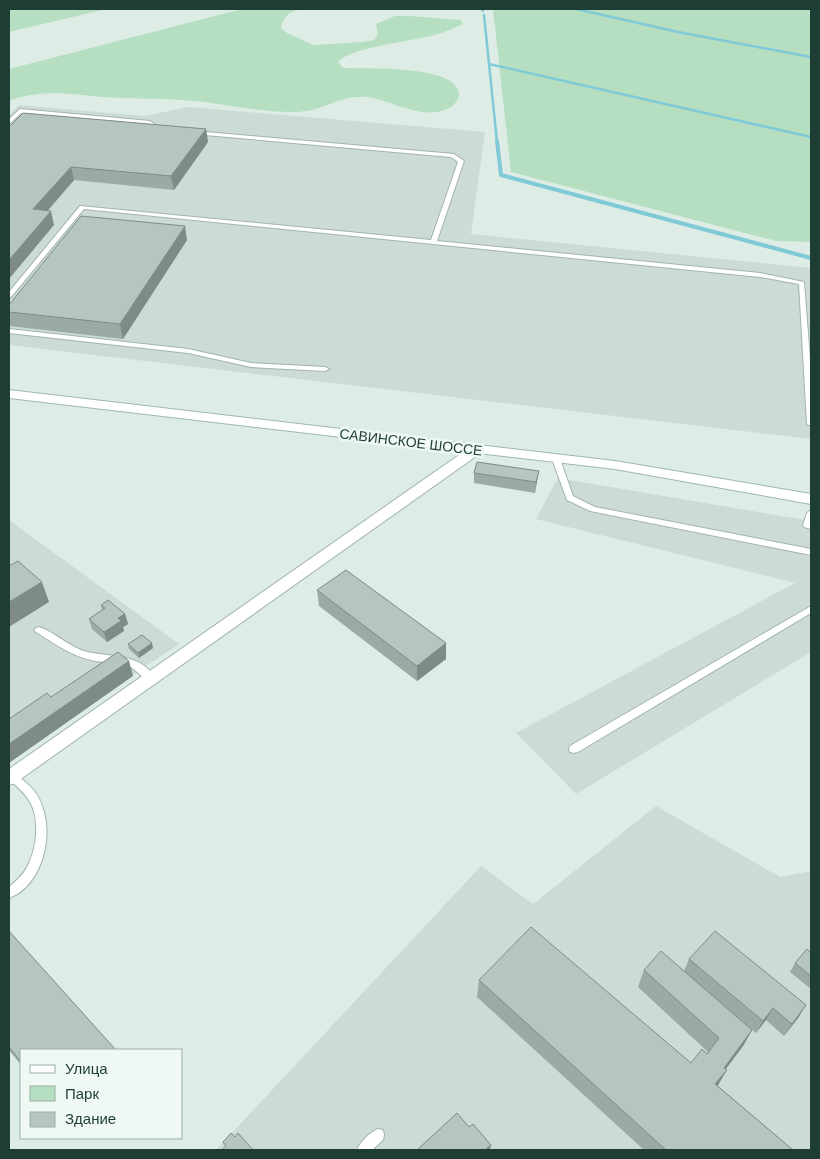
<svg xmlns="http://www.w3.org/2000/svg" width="820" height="1159" viewBox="0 0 820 1159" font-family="'DM Sans',sans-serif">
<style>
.built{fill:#cddbd5}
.green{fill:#b5dfc0}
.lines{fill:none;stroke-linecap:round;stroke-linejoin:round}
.stream-far1{stroke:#80c9d7;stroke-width:2.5}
.stream{stroke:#80c9d7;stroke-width:4}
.lane-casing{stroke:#a1b4ad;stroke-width:2}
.street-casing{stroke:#a1b4ad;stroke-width:2}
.secondary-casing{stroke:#9cb8ae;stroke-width:2}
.lane{fill:#fff;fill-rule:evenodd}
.street{fill:#fff;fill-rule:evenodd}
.secondary{fill:#fff;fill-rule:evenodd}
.wall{fill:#9baaa4}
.shaded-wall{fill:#7e8b86}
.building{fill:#b4c6bf;stroke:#7e8b86}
.labels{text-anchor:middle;stroke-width:5;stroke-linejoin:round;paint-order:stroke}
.street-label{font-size:14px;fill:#1e3d34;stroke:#eff8f3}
</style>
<rect width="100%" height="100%" fill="#deece6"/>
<path class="built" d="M19,105L144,116L189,107L485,132L471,234L811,268V439L9,345V115Z
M558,478L811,521V652L576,794L516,733L795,583L536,519Z
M9,520L179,644L9,757Z
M656,806L780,877L811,871V1150H216L481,866L533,904Z"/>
<path class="green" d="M9,9H106L9,32Z
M242,9H300C288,13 284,16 281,28L287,33L313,45L363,42L374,40L378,35L376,24L395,16H409L461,20L463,24C453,28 444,33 434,35C413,41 351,47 338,62L343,68C364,69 457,64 459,94C459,99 455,104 451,107C424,123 394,100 367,97C339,95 324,111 298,112C266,113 235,106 204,102C170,98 136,99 102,97C72,94 38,89 9,101V69Z
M493,9H811V242L776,241L511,172Z"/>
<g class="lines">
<path class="stream-far1" d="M482,9L483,11
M576,9L678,32L811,57
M484,15L497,142
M489,64L811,137"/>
<path class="stream" d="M497,141L501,175L811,258"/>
<defs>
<path id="lane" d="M20,109L150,121L163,130L158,131L149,124L21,113L9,124V119Z
M195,131L454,154L464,161L437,241L760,273L804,282L811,372V426L807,424L799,284L760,277L84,209L11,297L9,298V292L80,206L431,240L458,162L451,157L193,134L192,133Z
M9,329L188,349L251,363L325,367L329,369L325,371L251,367L188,353L9,333Z
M556,456L560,459L573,496L595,507L811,549V555L590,511L567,500L552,459Z
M811,510V529L804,527L803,525L807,513Z
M811,606V613L578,752L574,753L570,752L569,749L570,746Z
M39,627C54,632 66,644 81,650C107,659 137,650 156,678L154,681C144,683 138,670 129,666C119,661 106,663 95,661C73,657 55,644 36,632L34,630L36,628Z
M12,772C17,774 20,777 24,781C33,788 39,796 42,806C54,836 42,886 9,898V887C16,881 23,875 27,867C37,849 40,820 30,802C25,793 16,786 9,779V773Z
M378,1129L383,1130L384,1135L383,1140L372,1150H357C360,1142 370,1132 378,1129Z"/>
<path id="street" d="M477,445L484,449L482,452L15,783L9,785V769L472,446Z"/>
<path id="secondary" d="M9,390L615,461L811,494V504L615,469L9,398Z"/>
</defs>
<use href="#lane" class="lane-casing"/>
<use href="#street" class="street-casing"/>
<use href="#secondary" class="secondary-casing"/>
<use href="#lane" class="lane"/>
<use href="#street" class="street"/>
<use href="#secondary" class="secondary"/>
</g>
<path class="wall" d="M9,127L206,129L208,142L174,190L74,180L48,210L54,225Z
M187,240L123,339L9,326V305Z
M474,473L537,481L535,493L474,483Z
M317,590L446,643V659L417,681L319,606Z
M101,605L125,614L128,624L123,627L124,631L107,642L92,629L89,619L102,610Z
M128,644L153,648L139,658L129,649Z
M9,931L21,1050V1065L9,1050Z
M811,953V989L790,972L795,963Z
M689,959L806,1005L798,1018L784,1036L766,1020L756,1033L727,1009L752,1030L743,1046L726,1069L718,1086L793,1150H644L477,997L479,980L691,1063L707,1054L708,1052L638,987L644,970L684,971Z"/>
<path class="shaded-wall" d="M206,129L208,142L174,190L171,176Z
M71,167L74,180L37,223L33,209Z
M51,211L54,225L9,279V260Z
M185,226L187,240L123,339L120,324Z
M539,471L537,481L535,493L536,482Z
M42,582L49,602L9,627V602Z
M125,614L128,624L123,627L124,631L107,642L104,632L118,618Z
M152,643L153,648L139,658L138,653Z
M446,643V659L417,681V666Z
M129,661L133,676L9,763V744Z
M806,1005L798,1018L784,1036L792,1024Z
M773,1008L766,1020L756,1033L763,1021Z
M752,1030L743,1046L715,1083L724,1068Z
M727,1070L718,1085L707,1099L715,1084Z
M491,1145L490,1150H485Z"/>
<path class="building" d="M23,113L206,129L171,176L71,167L33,209L51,211L9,260V127Z
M81,216L185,226L120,324L9,312V305Z
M477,462L539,471L536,482L474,473Z
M18,561L42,582L9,602V566Z
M346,570L446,643L417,666L317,590Z
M108,600L125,614L118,618L121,621L104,632L89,619L105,608L101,605Z
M142,635L152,643L138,653L128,644Z
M118,652L129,661L9,744V719L47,693L51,697Z
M531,927L691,1063L702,1049L707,1054L719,1038L644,970L661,951L752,1030L724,1068L727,1070L715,1084L793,1150H666L479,980Z
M9,931L116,1050H21V1062L9,1047Z
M715,931L806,1005L792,1024L773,1008L763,1021L689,959Z
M807,949L811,953V976L795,963Z
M457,1113L469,1127L473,1124L491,1145L485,1150H417Z
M231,1133L235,1137L238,1133L253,1150H222L226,1146L223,1142Z"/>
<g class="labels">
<g class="street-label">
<text transform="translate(411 442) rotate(7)" y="5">САВИНСКОЕ ШОССЕ</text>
</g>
</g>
<rect width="820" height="1159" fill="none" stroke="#1e3d34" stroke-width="20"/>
<rect x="20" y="1049" width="162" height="90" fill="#eff8f3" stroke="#9bada7"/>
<rect x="30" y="1065" width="25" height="8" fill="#ffffff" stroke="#9bada7"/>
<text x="65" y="1074" font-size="15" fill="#1e3d34">Улица</text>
<rect x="30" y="1086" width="25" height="15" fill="#b5dfc0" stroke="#9bada7"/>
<text x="65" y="1099" font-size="15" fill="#1e3d34">Парк</text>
<rect x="30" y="1112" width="25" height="15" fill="#b4c6bf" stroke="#9bada7"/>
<text x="65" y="1124" font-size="15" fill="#1e3d34">Здание</text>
</svg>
